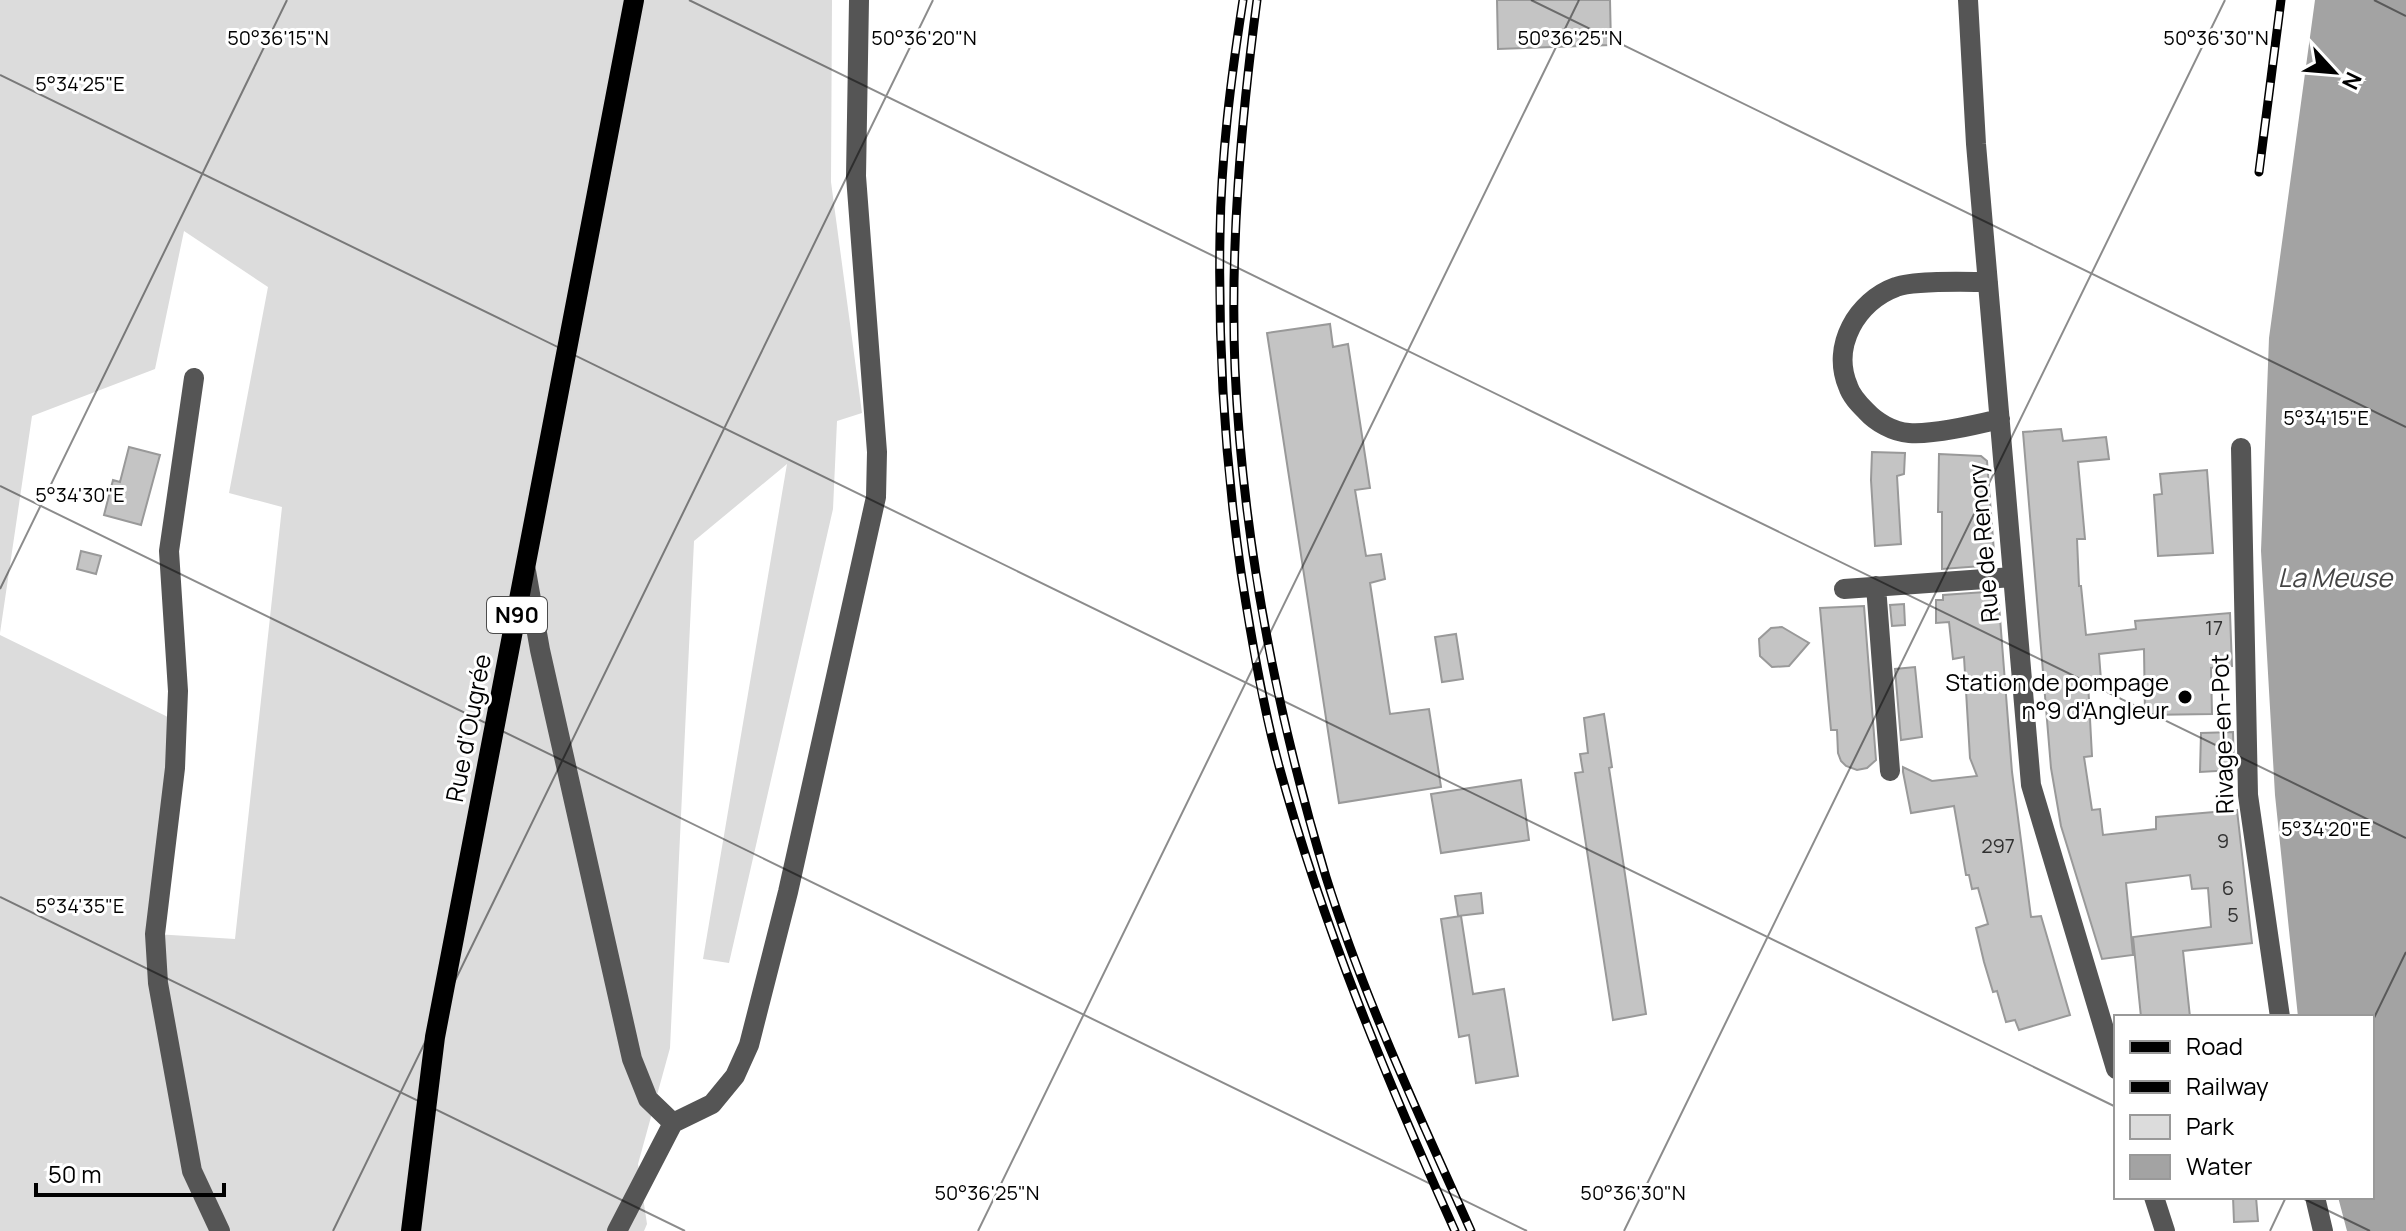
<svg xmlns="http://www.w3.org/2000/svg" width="2406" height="1231" viewBox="0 0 2406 1231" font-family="Manrope,sans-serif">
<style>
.green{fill:#dcdcdc}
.water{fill:#a3a3a3}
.building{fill:#c4c4c4;stroke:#999;stroke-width:2}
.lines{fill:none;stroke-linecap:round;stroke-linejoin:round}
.major-casing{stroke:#dbdbdb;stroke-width:24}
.minor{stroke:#555;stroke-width:20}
.major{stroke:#000;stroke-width:20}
.rail-casing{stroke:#000;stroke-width:9}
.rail{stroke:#fff;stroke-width:6;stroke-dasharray:18;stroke-linecap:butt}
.ticks{fill:none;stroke:#000;stroke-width:2;stroke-opacity:0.45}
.poi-dot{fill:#000;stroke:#fff;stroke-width:3}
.labels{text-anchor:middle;stroke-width:6;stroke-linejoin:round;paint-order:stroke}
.number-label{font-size:20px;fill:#313131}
.shield{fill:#fff;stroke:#4c4c4c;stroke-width:2}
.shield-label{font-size:22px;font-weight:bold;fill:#000}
.street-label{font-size:24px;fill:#000;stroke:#fff}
.poi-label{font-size:24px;fill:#000;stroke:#fff;text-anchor:end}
.water-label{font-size:26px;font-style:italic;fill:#444;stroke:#fff}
.ticks-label{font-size:20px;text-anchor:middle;fill:#000;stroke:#fff;stroke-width:6;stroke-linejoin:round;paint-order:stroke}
</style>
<rect width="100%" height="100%" fill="#fff"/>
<path class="green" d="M0,0H832L831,182L862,413L837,421L833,509L729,963L703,959L787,464L694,541L670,1048L638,1164L647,1224L644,1231H0V635L172,719L155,934L235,939L282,507L229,493L268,287L184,231L155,369L32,416L0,633Z"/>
<path class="water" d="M2315,0H2406V1231H2347L2338,1197H2372V1017H2298L2275,795L2261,551L2269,338Z"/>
<path class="building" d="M1497,0H1610L1611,45L1498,49Z
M1330,324L1333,347L1348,344L1370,488L1355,490L1366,556L1381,554L1385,579L1370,583L1390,714L1429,709L1441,787L1339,803L1267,333Z
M2061,429L2063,441L2106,437L2109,459L2078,462L2085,539H2077L2079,586H2081L2086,635L2136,629L2135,621L2230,613L2232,666L2211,668L2212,714L2145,715L2144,649L2099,654L2101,680L2088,682L2092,756L2084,757L2092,810L2100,809L2103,835L2156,829V817L2237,810L2252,943L2183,951L2190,1017H2141L2133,937L2211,927L2208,888L2192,889L2190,875L2126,883L2133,955L2102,959L2061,826L2051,768L2023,432Z
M129,447L160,455L141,525L104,515L113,480L120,482Z
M1872,452L1905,453L1904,474L1897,476L1901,544L1875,546L1871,480Z
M1939,454L1981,456L1987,461L1994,552L1982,566L1942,569V512H1938Z
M2207,470L2213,553L2158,556L2154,495L2162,494L2160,474Z
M81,551L101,556L96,574L77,569Z
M1985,592L1999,605L2012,772L2031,917L2041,916L2070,1015L2019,1030L2015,1020L2006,1022L1997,991L1993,992L1984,962L1976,928L1988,924L1978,888L1972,889L1969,875H1966L1954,806L1911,813L1903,772V767L1932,781L1977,776L1970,758L1964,657L1953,659L1949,622L1936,623V600H1943V595Z
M1904,604L1905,625L1892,626L1890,605Z
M1864,606L1876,760L1867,768L1857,770L1846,766L1841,761L1838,753L1837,730H1831L1820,608Z
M1782,627L1809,643L1789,666L1772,667L1760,656L1759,639L1771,628Z
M1456,634L1463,679L1442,682L1435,637Z
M1915,667L1922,737L1901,740L1895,669Z
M1604,714L1612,767L1609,768L1646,1014L1613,1020L1575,773L1583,772L1580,754L1588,753L1584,718Z
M2233,732L2234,770L2200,772L2201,733Z
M1521,780L1529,840L1441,853L1431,794Z
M1481,893L1483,913L1458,916L1455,896Z
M1461,916L1473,994L1504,989L1518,1076L1476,1083L1469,1035L1459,1037L1441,919Z
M2233,1197H2256L2258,1221L2234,1222Z"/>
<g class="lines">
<defs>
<path id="major" d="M411,1231L435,1037L634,0"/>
</defs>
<use href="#major" class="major-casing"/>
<path class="minor" d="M1968,0L1976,144L2031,785L2116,1069
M1988,282C1966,282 1914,280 1896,287C1857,301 1831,346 1848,386C1851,396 1859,404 1866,411C1876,422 1893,432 1909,433C1933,435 1975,425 2000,419
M194,378L169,551L178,691L175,768L155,934L158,983L192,1171L220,1231
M2241,448L2248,795L2280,1017
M526,571L540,650L632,1059L648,1099L673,1123
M1876,586L1890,771
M1844,589L2013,577
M2154,1197L2165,1231
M2315,1197L2323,1231
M617,1231L673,1123L712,1104L735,1076L749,1045L788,892L876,497L877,452L856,176L859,0"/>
<use href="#major" class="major"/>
<defs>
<path id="rail" d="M1243,0C1231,78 1221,156 1220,235C1218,348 1225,460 1241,572C1251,637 1262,703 1279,766C1323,927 1387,1080 1455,1231
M1257,0C1241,122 1230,246 1235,369C1243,542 1276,711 1326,877C1364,998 1419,1115 1471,1231
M2259,172L2281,0"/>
</defs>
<use href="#rail" class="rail-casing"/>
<use href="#rail" class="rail"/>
</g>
<path class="ticks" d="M689,0L2406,838M1531,0L2406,427M2374,0L2406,16M0,75L2116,1107M0,486L1527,1231M0,589L287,0M0,897L685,1231M2372,1022L2406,952M2300,1197L2370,1231M333,1231L933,0M978,1231L1579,0M1624,1231L2225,0M2270,1231L2286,1197"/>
<circle class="poi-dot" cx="2185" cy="697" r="8"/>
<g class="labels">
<g class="number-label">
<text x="2214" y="635">17</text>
<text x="2223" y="848">9</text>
<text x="1998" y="853">297</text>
<text x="2228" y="895">6</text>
<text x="2233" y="922">5</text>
</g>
<rect class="shield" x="487" y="597" width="60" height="36" rx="6"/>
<g class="shield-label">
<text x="517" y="623">N90</text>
</g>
<g class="street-label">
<text transform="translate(1984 543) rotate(-95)" y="8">Rue de Renory</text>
<text transform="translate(469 728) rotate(-79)" y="8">Rue d'Ougrée</text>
<text transform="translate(2223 734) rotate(-92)" y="8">Rivage-en-Pot</text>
</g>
<g class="poi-label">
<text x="2169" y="691">Station de pompage<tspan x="2169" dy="28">n°9 d'Angleur</tspan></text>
</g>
<g class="water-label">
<text x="2335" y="587">La Meuse</text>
</g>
</g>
<g class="ticks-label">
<text x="278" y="45">50°36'15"N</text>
<text x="924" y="45">50°36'20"N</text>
<text x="1570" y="45">50°36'25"N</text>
<text x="2216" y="45">50°36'30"N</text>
<text x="80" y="91">5°34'25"E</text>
<text x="2326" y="425">5°34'15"E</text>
<text x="80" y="502">5°34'30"E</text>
<text x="2326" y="836">5°34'20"E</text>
<text x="80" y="913">5°34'35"E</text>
<text x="987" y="1200">50°36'25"N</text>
<text x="1633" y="1200">50°36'30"N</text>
</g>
<rect x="2114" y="1015" width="260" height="184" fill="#ffffff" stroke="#999999" stroke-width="2"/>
<rect x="2130" y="1041" width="40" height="12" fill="#000000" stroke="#999999" stroke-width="2"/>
<text x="2186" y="1055" font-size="24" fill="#000000">Road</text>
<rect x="2130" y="1081" width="40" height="12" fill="#000000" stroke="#999999" stroke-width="2"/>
<text x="2186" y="1095" font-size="24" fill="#000000">Railway</text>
<rect x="2130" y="1115" width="40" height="24" fill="#dcdcdc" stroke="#999999" stroke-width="2"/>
<text x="2186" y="1135" font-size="24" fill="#000000">Park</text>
<rect x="2130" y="1155" width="40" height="24" fill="#a3a3a3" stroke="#999999" stroke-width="2"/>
<text x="2186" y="1175" font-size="24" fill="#000000">Water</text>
<g transform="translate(2334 72) rotate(116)" stroke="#ffffff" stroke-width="6" paint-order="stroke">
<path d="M0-6L14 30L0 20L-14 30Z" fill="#000000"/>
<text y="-12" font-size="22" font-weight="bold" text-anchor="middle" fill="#000000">N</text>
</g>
<path d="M36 1183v12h188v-12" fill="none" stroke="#000000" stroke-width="4"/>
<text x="48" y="1183" font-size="24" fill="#000000" stroke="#ffffff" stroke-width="6" paint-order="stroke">50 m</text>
</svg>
